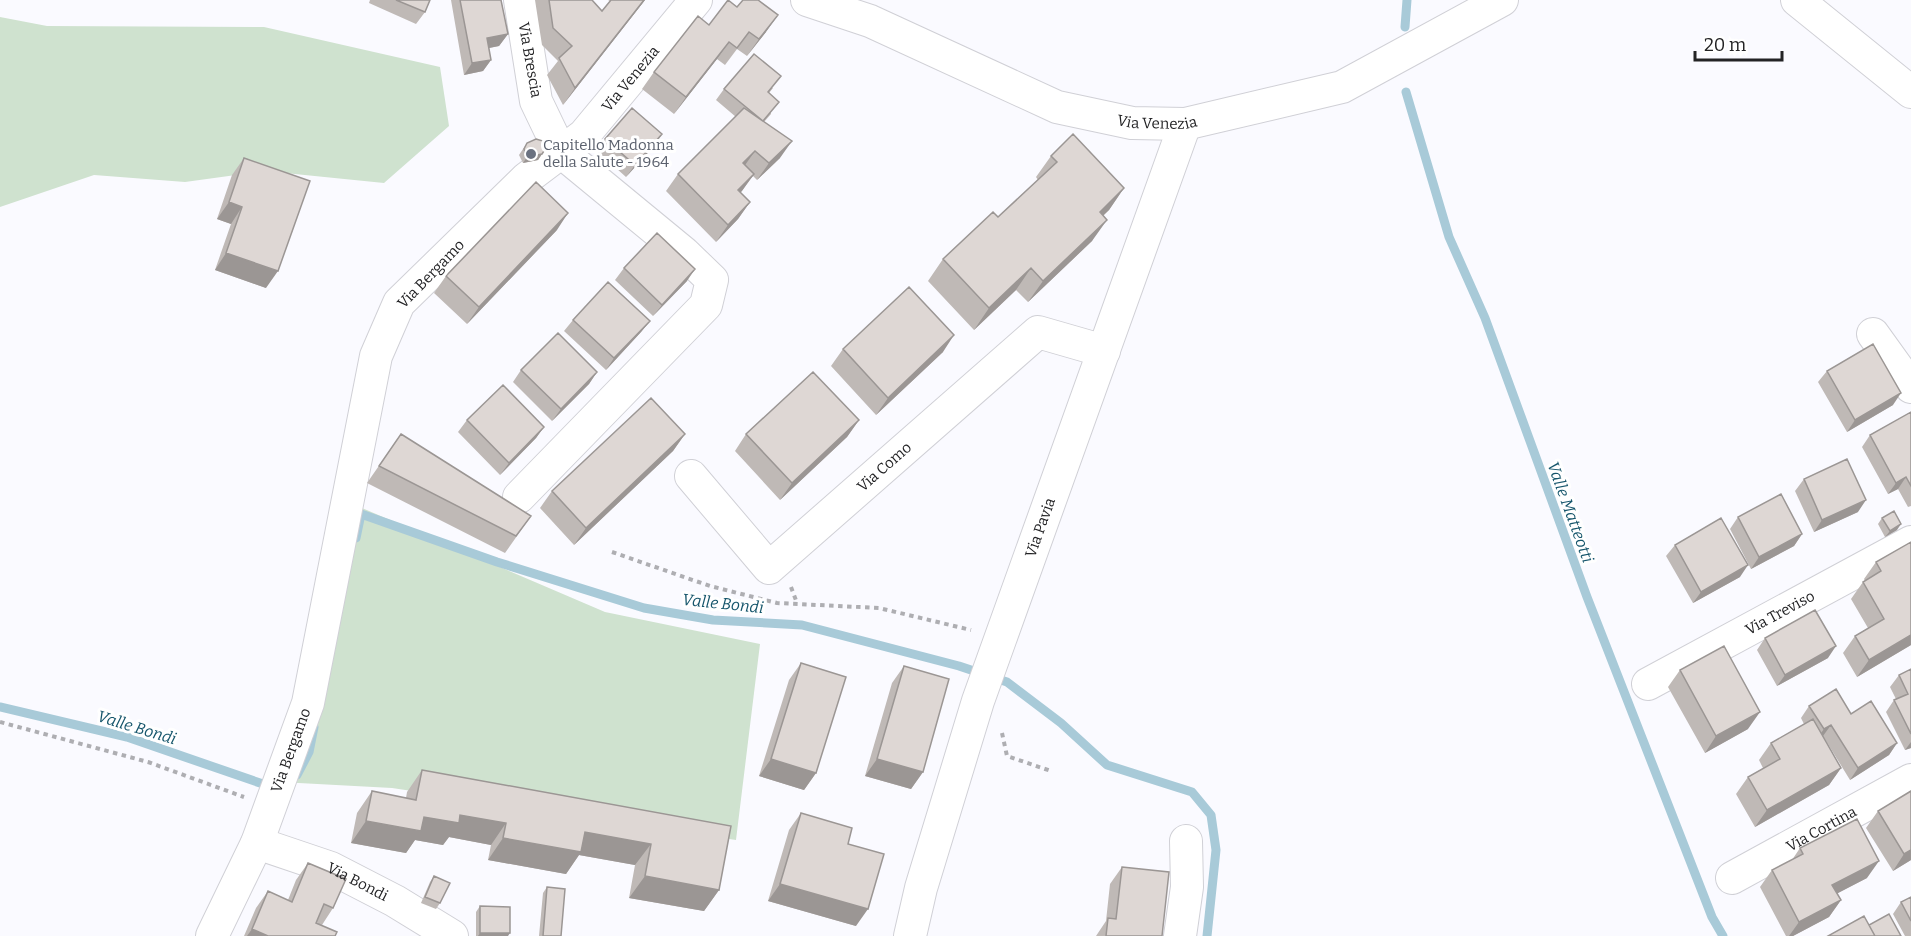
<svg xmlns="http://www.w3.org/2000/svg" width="1911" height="936" viewBox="0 0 1911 936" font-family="Bitter,serif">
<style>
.green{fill:#cfe2cf}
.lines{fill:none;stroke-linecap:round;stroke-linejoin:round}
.stream{stroke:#a8cad8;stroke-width:9}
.minor-casing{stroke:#d0d0d6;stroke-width:34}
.path{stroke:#aeaeb2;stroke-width:4;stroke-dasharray:4.5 4.5;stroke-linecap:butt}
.minor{stroke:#fff;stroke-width:32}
.wall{fill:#bfb9b6}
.shaded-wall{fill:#9b9694}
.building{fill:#ded7d4;stroke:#9b9694;stroke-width:1.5}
.worship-dot{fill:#6b7280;stroke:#fff;stroke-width:2}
.labels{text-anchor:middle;stroke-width:6;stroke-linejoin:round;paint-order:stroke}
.street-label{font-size:15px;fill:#232325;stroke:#fff}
.worship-label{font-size:15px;fill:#5b616d;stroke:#fff;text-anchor:start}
.water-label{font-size:16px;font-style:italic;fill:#15556b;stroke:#fff}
</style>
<rect width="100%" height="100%" fill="#fafaff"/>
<path class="green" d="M0,17L47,26L264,27L440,67L449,126L384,183L265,171L185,182L94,175L0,207Z
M348,502L605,612L760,644L736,840L392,788L280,782Z"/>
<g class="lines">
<path class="stream" d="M1405,27L1407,0
M1406,92L1449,237L1485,318L1587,597L1712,917L1723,936
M356,538L361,514L497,562L644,608L713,620L802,625L959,666L1007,682L1061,723L1107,765L1192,792L1211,815L1216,850L1207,936
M0,707L127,737L263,784
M297,775L309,752L314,727"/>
<defs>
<g id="minor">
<path id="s1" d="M807,0L870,21L1057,107L1132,123L1185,124L1342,87L1502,0"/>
<path d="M1797,0L1911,92"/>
<path d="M1873,334L1911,387"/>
<path id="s2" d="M691,476L769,568L1038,332L1104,351"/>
<path d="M519,497L706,305L712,280L684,253L560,151L536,101L520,0"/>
<path id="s3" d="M1648,684L1911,542"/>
<path id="s4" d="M257,843L331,868L395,901L452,936"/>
<path id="s5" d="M1732,878L1911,780"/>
<path id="s6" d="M212,936L257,843L308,703L376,356L399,303L527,178L584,135L696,0"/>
<path id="s7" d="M910,936L921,888L978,701L1185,124"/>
<path d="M1180,936L1187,887L1186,841"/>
</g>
</defs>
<use href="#minor" class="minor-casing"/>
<path class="path" d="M612,552L710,586L777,603L879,608L971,630
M791,587L797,603
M0,722L148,762L244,797
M1002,733L1007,756L1051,771"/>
<use href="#minor" class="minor"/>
</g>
<path class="wall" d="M370,0H430L425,12L416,24L369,3Z
M451,0H501L508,34L499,46L489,48L491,60L483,71L464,75Z
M535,0H592L602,11L610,1L608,0H645L563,105L547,75L558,61L542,45Z
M709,25L766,32L747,56L737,49L725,65L717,59L674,114L642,89L654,72Z
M773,88L769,93L771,114L764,122L780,158L757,180L753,176L740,193L750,202L738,219L716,242L666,191L678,174L736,117L716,100L724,89Z
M605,139L654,146L626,177L597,151Z
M527,143L546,148L538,160L523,163L519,155Z
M1051,156L1124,188L1109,210L1103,216L1092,241L1028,302L1016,290L974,330L928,281L943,259L998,217L1038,180L1036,177Z
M244,158L266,288L215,270L231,224L217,219L232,175Z
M557,230L467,324L434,293L446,276Z
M624,268L687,281L653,316L615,280Z
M573,320L650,321L641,332L606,370L564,331Z
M843,349L943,352L876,415L831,366Z
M521,370L597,372L589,384L552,421L513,382Z
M1827,371L1893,405L1847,432L1818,382Z
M1911,412V506L1908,507L1898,489L1888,494L1862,447L1870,435Z
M467,420L544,427L536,438L500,475L458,432Z
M859,420L847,437L780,500L735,451L746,434Z
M401,434L531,516L505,553L367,483Z
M685,434L673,451L574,545L540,508L552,491Z
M1804,479L1858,512L1814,532L1795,491Z
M1738,517L1802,534L1794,546L1751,569L1730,529Z
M1882,518L1897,530L1885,537L1878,524Z
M1911,542V645L1857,677L1843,653L1855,636L1868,628L1851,599L1863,582L1865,581L1864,579L1876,562Z
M1675,545L1740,577L1693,603L1666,556Z
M1765,638L1828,658L1777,686L1757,650Z
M801,663L816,773L804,790L759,776L789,680Z
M904,666L923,772L911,789L865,776L892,683Z
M1911,669V748L1905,750L1886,712L1894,700L1896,699L1890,687L1899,675Z
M1680,670L1748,729L1705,753L1668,687Z
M1809,706L1851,714L1897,743L1889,755L1850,780L1823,736L1841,768L1829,785L1755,827L1736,794L1748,777L1763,768L1759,760L1771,743L1804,724L1801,718Z
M422,770L731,826L719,890L704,911L629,898L635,865L579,855L566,874L488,860L491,845L449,837L443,845L415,840L406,853L351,843L357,813L372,791L406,798L407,792Z
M1911,791V860L1893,871L1866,828L1878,811Z
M801,813L848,844L856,926L768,901L789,830Z
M1800,848L1867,878L1837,893L1841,900L1829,917L1793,936H1786L1760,887L1772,870L1792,860Z
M308,863L333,908L322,925L316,923L335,936H244L256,908L268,891L288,900L296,880Z
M1122,867L1162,936H1096L1106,921L1110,884Z
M434,876L440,903L436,909L421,903L430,882Z
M547,887L561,936H539L543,893Z
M1911,897V936H1905L1893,914L1901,902Z
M480,906L508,936H476V912Z"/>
<path class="shaded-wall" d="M644,0H645L563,105L575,88Z
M778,15L766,32L747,56L759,39Z
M508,34L499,46L479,50L487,38Z
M729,42L717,59L674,114L686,97Z
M491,60L483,71L464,75L472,63Z
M662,134L654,146L626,177L635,165Z
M792,141L780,158L757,180L769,163Z
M755,151L743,168V163Z
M542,154L538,160L523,163L527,157Z
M754,174L742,191L726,207L738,190Z
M1124,188L1109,210L1084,233L1100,212Z
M229,202L242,207L231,224L217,219Z
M750,202L738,219L716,242L728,225Z
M568,213L557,230L467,324L479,307Z
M1107,220L1092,241L1028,302L1043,281Z
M226,253L278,271L266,288L215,270Z
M1031,268L1016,290L974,330L989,308Z
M695,269L687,281L653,316L662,305Z
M650,321L641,332L606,370L614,358Z
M954,335L943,352L876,415L888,398Z
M597,372L589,384L552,421L561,409Z
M1901,393L1893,405L1847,432L1855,420Z
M859,420L847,437L780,500L792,483Z
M544,427L536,438L500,475L509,463Z
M685,434L673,451L574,545L586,528Z
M1906,477L1898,489L1888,494L1896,483Z
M1866,500L1858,512L1814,532L1822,520Z
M1901,524L1897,530L1885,537L1890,531Z
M1802,534L1794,546L1751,569L1759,557Z
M1748,565L1740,577L1693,603L1701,592Z
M1911,635V645L1857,677L1869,660Z
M1836,646L1828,658L1777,686L1785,675Z
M1760,712L1748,729L1705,753L1716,736Z
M1831,725L1823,736L1815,741L1824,729Z
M1911,742V748L1905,750Z
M1897,743L1889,755L1850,780L1858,768Z
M771,759L816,773L804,790L759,776Z
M877,759L923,772L911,789L865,776Z
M1841,768L1829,785L1755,827L1767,810Z
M460,815L506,823L491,845L449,837L443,845L415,840L406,853L351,843L366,821Z
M585,832L651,844L635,865L579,855L566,874L488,860L503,838Z
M1911,850V860L1893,871L1904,854Z
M1879,861L1867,878L1821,902L1832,885Z
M645,876L719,890L704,911L629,898Z
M780,884L868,909L856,926L768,901Z
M1841,900L1829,917L1793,936H1789L1799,922Z
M252,929L268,936H247Z
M480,933H510L508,936H478Z"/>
<path class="building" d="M396,0H430L425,12Z
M460,0H501L508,34L487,38L491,60L472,63Z
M549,0H592L602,11L611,0H644L575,88L559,58L572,46L553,28Z
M728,0L737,7L743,0H758L778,15L759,39L749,32L737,48L729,42L686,97L654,72L698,16L709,25Z
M754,54L781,76L768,92L779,102L763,121L724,89Z
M632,108L662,134L635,165L605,139Z
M744,108L792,141L769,163L755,151L743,163L754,174L738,190L750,202L728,225L678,174Z
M1073,134L1124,188L1100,212L1107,220L1043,281L1031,268L989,308L943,259L993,212L998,217L1057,162L1051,156Z
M536,139L543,141L546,148L542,154L527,157L524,149L527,143Z
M244,158L310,181L278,271L226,253L242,207L229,202Z
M536,182L568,213L479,307L446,276Z
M657,233L695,269L662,305L624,268Z
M608,282L650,321L614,358L573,320Z
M909,287L954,335L888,398L843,349Z
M558,333L597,372L561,409L521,370Z
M1873,344L1901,393L1855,420L1827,371Z
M813,372L859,420L792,483L746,434Z
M503,385L544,427L509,463L467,420Z
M651,398L685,434L586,528L552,491Z
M1911,412V486L1906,477L1896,483L1870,435Z
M401,434L531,516L516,536L379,466Z
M1847,459L1866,500L1822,520L1804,479Z
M1781,494L1802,534L1759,557L1738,517Z
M1894,511L1901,524L1890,531L1882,518Z
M1721,518L1748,565L1701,592L1675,545Z
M1911,542V635L1869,660L1855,636L1884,619L1863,582L1881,571L1876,562Z
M1815,610L1836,646L1785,675L1765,638Z
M1724,646L1760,712L1716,736L1680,670Z
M801,663L846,677L816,773L771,759Z
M904,666L949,679L923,772L877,759Z
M1911,669V734L1894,700L1908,694L1899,675Z
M1836,689L1851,714L1871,701L1897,743L1858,768L1831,725L1824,729L1809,706Z
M1813,719L1841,768L1767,810L1748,777L1780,759L1771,743Z
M422,770L731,826L719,890L645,876L651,844L585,832L581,852L503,838L506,823L460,815L459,823L424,817L421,831L366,821L372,791L416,800Z
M1911,791V850L1904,854L1878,811Z
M801,813L852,828L848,844L884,854L868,909L780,884Z
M1857,819L1879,861L1832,885L1841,900L1799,922L1772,870L1803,854L1800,848Z
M308,863L346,879L333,908L324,904L316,923L337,932L335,936H268L252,929L268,891L292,902Z
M1122,867L1169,872L1162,936H1106L1108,918L1116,919Z
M434,876L450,883L440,903L425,897Z
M547,887L565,889L561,936H543Z
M1911,897V921L1901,902Z
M480,906L510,907V933H480Z
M1889,914L1901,936H1875L1869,925Z
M1864,916L1875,936H1828Z"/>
<circle class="worship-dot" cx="531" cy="154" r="6"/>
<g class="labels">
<g class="street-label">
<text transform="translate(530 60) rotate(80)" y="5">Via Brescia</text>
<text dy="5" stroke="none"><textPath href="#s6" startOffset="987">Via Venezia</textPath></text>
<text dy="5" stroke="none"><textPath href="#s1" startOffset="374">Via Venezia</textPath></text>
<text transform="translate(431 274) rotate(-46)" y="5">Via Bergamo</text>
<text dy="5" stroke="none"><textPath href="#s2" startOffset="274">Via Como</textPath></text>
<text dy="5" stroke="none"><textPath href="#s7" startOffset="429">Via Pavia</textPath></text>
<text dy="5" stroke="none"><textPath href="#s3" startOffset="150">Via Treviso</textPath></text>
<text dy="5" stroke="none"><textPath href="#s6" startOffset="202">Via Bergamo</textPath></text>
<text dy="5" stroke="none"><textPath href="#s5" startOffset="102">Via Cortina</textPath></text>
<text dy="5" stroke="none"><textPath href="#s4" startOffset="108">Via Bondi</textPath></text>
</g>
<g class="worship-label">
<text x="543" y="150">Capitello Madonna<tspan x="543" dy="17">della Salute - 1964</tspan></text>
</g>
<g class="water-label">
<text transform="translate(1571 512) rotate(70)" y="6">Valle Matteotti</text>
<text transform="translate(723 603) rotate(6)" y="6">Valle Bondi</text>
<text transform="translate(137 727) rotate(17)" y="6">Valle Bondi</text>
</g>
</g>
<path d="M1695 51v9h87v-9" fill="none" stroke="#232325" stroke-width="3"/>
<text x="1704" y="51" font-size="18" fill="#232325" stroke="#ffffff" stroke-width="4.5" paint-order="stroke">20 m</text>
</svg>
